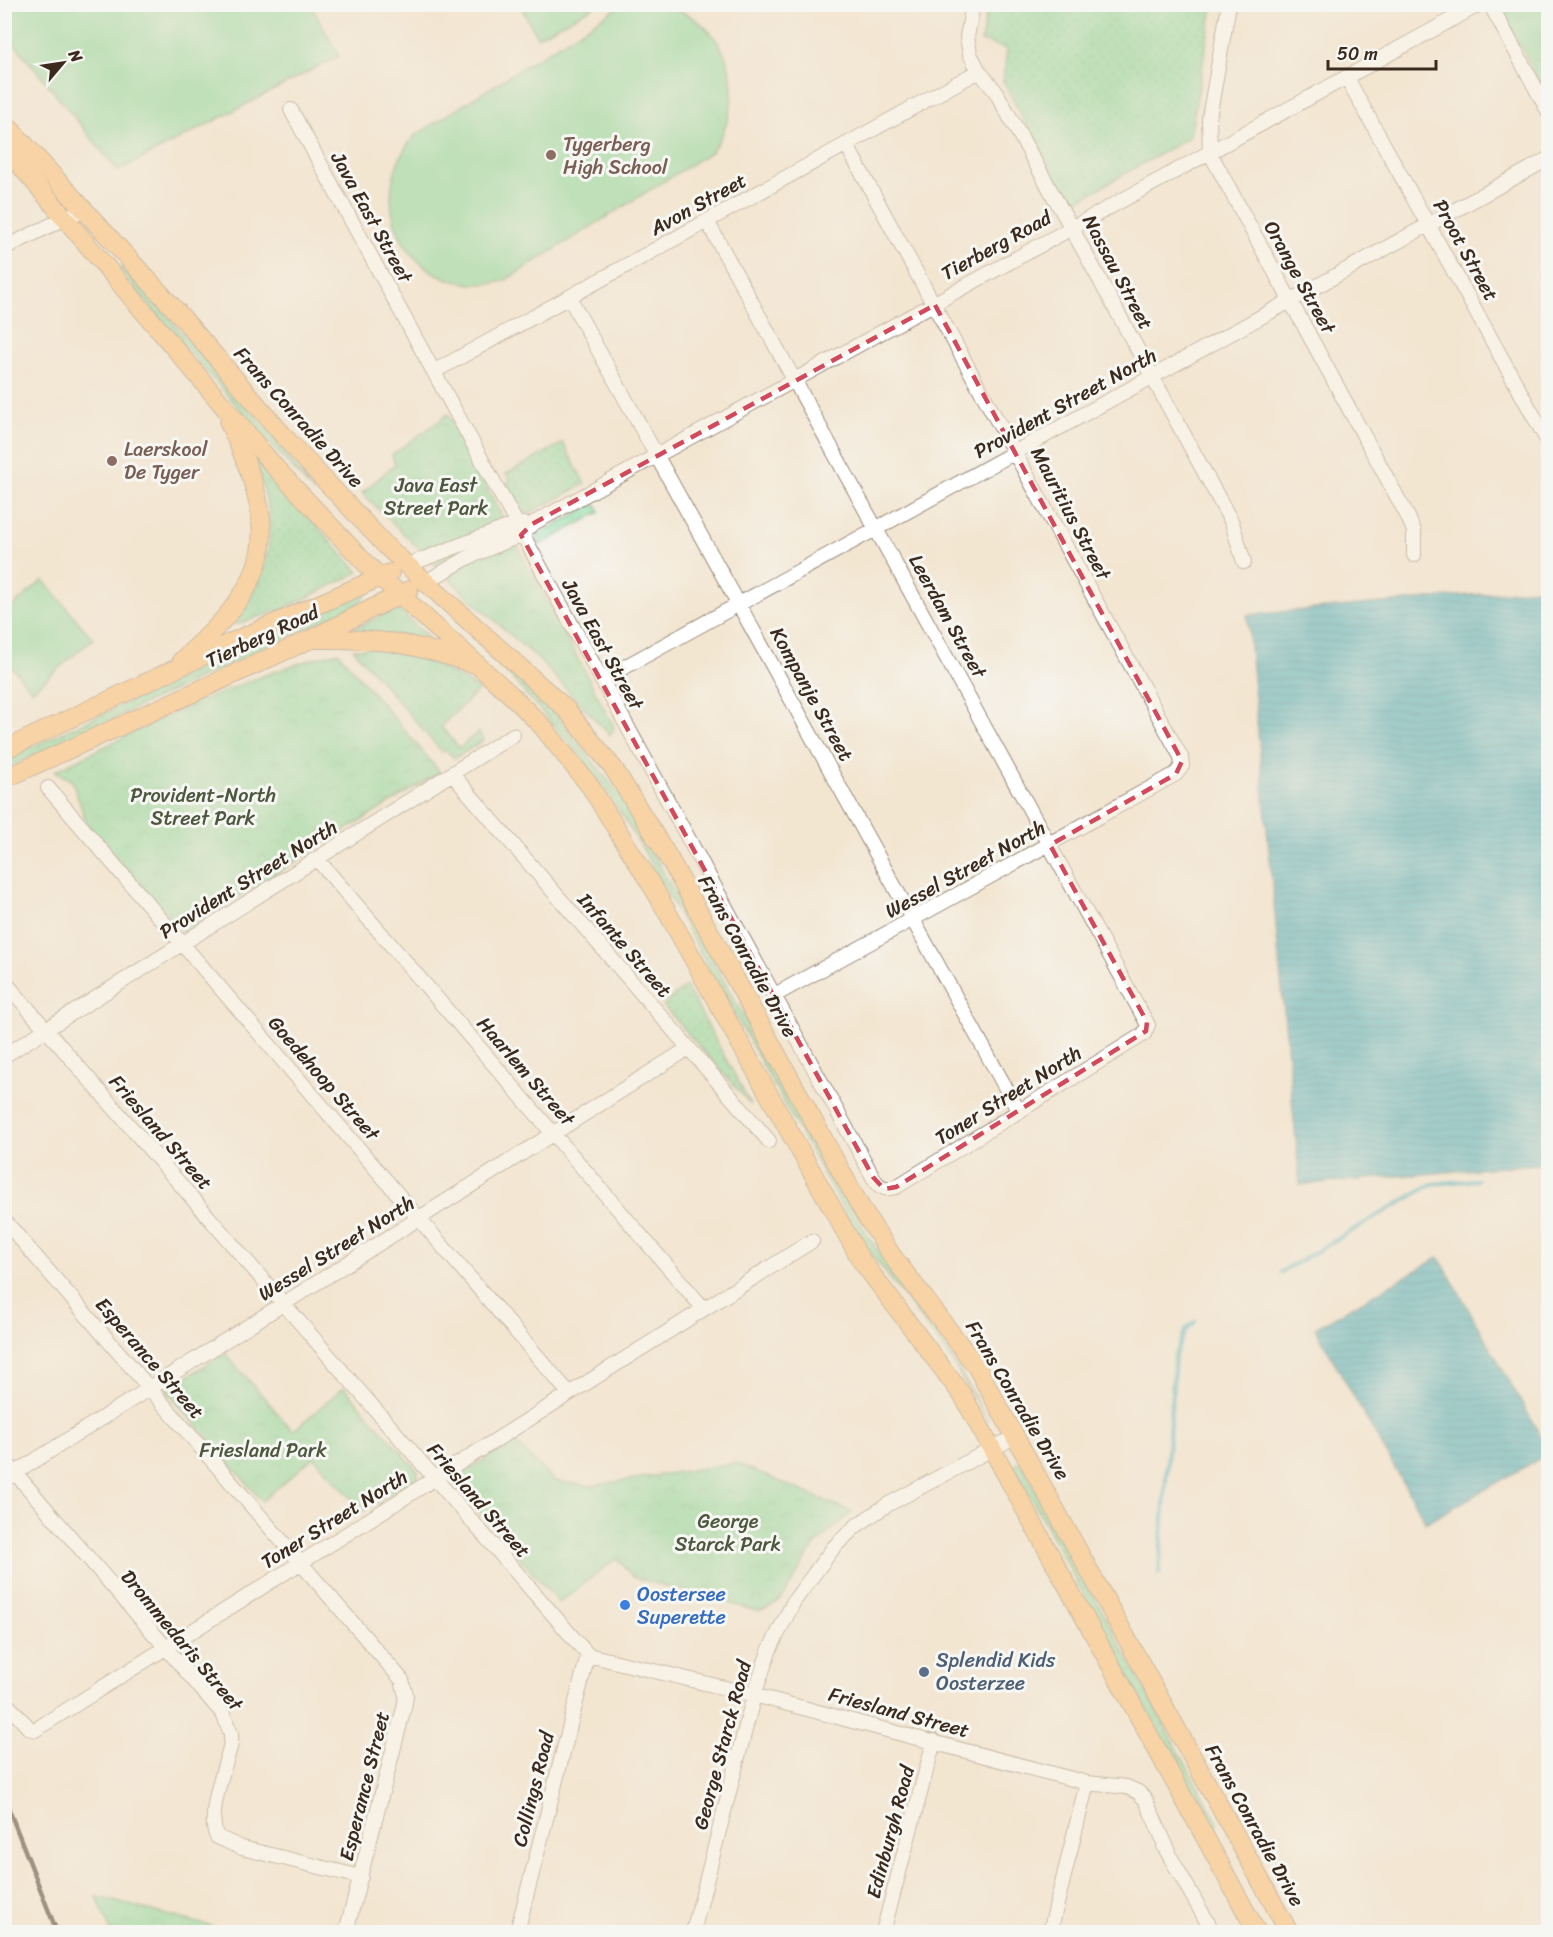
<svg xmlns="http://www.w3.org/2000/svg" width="1553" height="1937" viewBox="0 0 1553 1937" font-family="Sriracha,sans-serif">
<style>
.grass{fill:url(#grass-dots);stroke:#60825e;stroke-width:1.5}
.park{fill:url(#park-crowns);stroke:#60825e;stroke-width:1.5}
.pitch{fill:#84da9d;stroke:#60825e;stroke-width:1.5}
.water{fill:url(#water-rules);stroke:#3e6c6e;stroke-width:1.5}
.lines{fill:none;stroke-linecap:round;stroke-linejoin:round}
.stream{stroke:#41adbf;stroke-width:4.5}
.minor-casing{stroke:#978878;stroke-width:16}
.major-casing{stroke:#978878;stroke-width:20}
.minor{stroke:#fff;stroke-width:14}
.major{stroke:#fdbc70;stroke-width:18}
.rail{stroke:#3b2a1e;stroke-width:4.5}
.marked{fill:none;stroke:#d1495b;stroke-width:4.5;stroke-dasharray:12 8;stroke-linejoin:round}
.education-dot{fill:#8d6e63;stroke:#f6f6f2;stroke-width:2}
.shop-dot{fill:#3f7fe0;stroke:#f6f6f2;stroke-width:2}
.service-dot{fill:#5c6f8a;stroke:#f6f6f2;stroke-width:2}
.labels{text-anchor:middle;stroke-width:6;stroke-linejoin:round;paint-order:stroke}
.education-label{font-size:20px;fill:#785e54;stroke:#f6f6f2;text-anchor:start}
.street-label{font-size:20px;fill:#3b2a1e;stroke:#f6f6f2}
.park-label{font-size:20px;fill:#4d563e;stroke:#f6f6f2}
.shop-label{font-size:20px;fill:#366cbe;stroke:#f6f6f2;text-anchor:start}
.service-label{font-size:20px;fill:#4e5e75;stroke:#f6f6f2;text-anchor:start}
</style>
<defs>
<pattern id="grass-dots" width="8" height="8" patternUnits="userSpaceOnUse" patternTransform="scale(1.5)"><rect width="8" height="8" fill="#84da9d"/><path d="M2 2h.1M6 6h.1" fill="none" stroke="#73bb87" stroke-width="1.8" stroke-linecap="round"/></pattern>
<pattern id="park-crowns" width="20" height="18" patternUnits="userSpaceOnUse" patternTransform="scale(1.5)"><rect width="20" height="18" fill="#84da9d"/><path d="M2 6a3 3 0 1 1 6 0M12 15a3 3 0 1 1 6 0" fill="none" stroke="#73bb87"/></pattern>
<pattern id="water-rules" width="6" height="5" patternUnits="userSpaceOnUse" patternTransform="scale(1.5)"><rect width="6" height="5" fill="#41adbf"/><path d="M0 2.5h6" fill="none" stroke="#388d9b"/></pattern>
</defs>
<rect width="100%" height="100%" fill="#f6f6f2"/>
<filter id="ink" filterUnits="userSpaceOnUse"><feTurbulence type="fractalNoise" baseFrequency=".0167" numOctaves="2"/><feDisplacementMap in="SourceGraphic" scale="12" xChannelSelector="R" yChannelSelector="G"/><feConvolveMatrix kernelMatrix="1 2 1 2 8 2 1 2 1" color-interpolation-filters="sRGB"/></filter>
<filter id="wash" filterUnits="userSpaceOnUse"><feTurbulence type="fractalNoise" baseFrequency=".008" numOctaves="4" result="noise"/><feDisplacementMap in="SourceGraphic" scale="24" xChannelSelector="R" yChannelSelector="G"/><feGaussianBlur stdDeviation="1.35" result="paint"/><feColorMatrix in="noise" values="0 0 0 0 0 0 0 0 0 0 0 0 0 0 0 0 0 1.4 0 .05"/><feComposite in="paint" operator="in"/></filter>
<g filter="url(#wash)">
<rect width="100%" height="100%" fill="#f3e6d1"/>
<path class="grass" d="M988,5H1213L1190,137L1070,205L1003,81L1007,49L981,41Z
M123,266L277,441L315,494L162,321L120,269Z
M563,443L585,484L530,513L521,512L506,484L510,481L506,474Z
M257,461L359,572L286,608L235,625C239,614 248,604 253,593C277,544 273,512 255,463Z
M595,503L600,512L540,545L537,540L539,534Z
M364,592L368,593L357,605L5,769L4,760Z
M398,609L428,637L345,633L395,609Z
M375,648L424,658L480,689L441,726L459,748L478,732L484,740L455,758L446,751L442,752L353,649Z
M485,648L558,717L622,798L854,1214L894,1275L939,1334L988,1421L948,1355L858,1236L641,846L609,794L581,756Z
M686,986L751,1105L663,1005Z
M1017,1462L1021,1463L1029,1477L1218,1823L1215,1827L1211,1826L1014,1467Z"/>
<path class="park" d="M1505,5H1548V98L1504,16Z
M448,414L614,727L610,735L540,661L465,594L362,493L395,464L392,455Z
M338,652L440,772L182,932L87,824L72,781L55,771C144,727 241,677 338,652Z
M225,1353L293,1431L344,1387L418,1471V1477L363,1511L314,1457L262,1501L166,1390Z
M514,1441L555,1481L590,1486L736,1463L852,1512C839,1524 825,1535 814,1547C796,1568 789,1607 757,1611L633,1577L617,1558L559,1603L454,1483L456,1477Z
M97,1897L234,1932H111Z"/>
<path class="pitch" d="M4,5H311L339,56L118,171L5,32Z
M520,5H597L537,37Z
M630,5C644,4 659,3 672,8C735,28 749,103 711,152L504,281C414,302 357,207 414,136L620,6Z
M43,580L93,639L32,691L5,659V613Z"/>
<path class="water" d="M1548,588V1163L1300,1185L1247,615Z
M1439,1257L1548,1449V1454L1426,1523L1315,1328Z"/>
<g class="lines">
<path class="stream" d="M1281,1272L1432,1184L1477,1180
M1159,1574L1175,1355L1185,1331L1195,1322"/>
</g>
</g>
<g filter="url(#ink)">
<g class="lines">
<defs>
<path id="minor" d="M973,4L967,37L970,54L979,71L996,92L1072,229L1232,523L1244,562
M1229,4L1209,118L1210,153L1407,515L1414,531V555
M1490,4L1548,111
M1347,78L1548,442
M291,110L873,1177C879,1188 885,1190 896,1187L1144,1034L1148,1025L707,221
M4,248L82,210
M569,297L1019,1112
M435,371L979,71
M405,566L516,524H524
M424,583L469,557L521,535L532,524L1480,4
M601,680L1548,159
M452,774L769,1141
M48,788L569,1393
M317,859L704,1309
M4,981L588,1655L754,1695L1087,1783L1127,1787L1138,1792L1145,1799L1169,1852
M773,996L1176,774L1182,766L1181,757L846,144
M4,1056L513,735
M4,1220L402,1680L406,1696L404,1708L346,1932
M4,1460L223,1714L231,1734V1744C225,1767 206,1815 217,1837L242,1848L361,1877
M4,1480L689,1048
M4,1701L29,1728L35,1730L812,1241
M1164,1846L1213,1932
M517,1932L588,1655
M693,1932L754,1695L769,1651L794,1601L834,1547L856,1526L887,1505L1016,1436
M883,1932L934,1741
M1050,1932L1087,1783"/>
<path id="major" d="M4,122L180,315L288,441L387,547L566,709L614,769L670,860L864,1213L893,1257L976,1366L1289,1932
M4,146L274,466L367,565L513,697L541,725L590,786L657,894L861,1260L963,1396L1257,1932
M315,639C377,638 411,642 470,663
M182,660C275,578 281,535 229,423
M4,750L232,642L390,573
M4,779L311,639L409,590"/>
</defs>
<use href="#minor" class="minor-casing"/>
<use href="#major" class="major-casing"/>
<use href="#minor" class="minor"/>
<use href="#major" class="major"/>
<path class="rail" d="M4,1797L57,1932"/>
</g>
</g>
<path d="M0 0H1553V1937H0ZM935,305L1182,761L1176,774L1050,845L1147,1022L1146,1031L896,1187L884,1189L873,1177L521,535L532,524Z" fill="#f3e6d1" fill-opacity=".55" fill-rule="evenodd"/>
<path class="marked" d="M935,305L1182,761L1176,774L1050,845L1147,1022L1146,1031L896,1187L884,1189L873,1177L521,535L532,524Z"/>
<g class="education-dot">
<circle cx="551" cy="155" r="6"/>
<circle cx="112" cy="461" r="6"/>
</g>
<circle class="shop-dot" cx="625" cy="1605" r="6"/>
<circle class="service-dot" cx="924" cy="1672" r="6"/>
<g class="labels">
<g class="education-label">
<text x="563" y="151">Tygerberg<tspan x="563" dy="23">High School</tspan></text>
<text x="124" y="456">Laerskool<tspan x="124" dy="23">De Tyger</tspan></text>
</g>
<g class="street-label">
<text transform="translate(698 204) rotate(-29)" y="7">Avon Street</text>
<text transform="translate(372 217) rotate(61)" y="7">Java East Street</text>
<text transform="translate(996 245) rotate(-29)" y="7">Tierberg Road</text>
<text transform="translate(1466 250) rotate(61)" y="7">Proot Street</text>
<text transform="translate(1118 272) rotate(62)" y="7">Nassau Street</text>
<text transform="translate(1300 277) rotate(61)" y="7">Orange Street</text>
<text transform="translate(1065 403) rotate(-29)" y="7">Provident Street North</text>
<text transform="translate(299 417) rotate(48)" y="7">Frans Conradie Drive</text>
<text transform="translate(1071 513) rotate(62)" y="7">Mauritius Street</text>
<text transform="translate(948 616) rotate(61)" y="7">Leerdam Street</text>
<text transform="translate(262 636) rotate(-25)" y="7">Tierberg Road</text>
<text transform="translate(603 644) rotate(61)" y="7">Java East Street</text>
<text transform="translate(812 694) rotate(61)" y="7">Kompanje Street</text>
<text transform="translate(965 869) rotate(-29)" y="7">Wessel Street North</text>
<text transform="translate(248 879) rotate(-32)" y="7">Provident Street North</text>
<text transform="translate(625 945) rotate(49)" y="7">Infante Street</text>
<text transform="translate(748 956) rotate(61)" y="7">Frans Conradie Drive</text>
<text transform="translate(526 1071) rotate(49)" y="7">Haarlem Street</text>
<text transform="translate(324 1078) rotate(49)" y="7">Goedehoop Street</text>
<text transform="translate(1008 1095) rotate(-32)" y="7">Toner Street North</text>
<text transform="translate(161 1132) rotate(49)" y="7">Friesland Street</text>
<text transform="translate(336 1248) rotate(-32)" y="7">Wessel Street North</text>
<text transform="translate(150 1358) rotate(49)" y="7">Esperance Street</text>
<text transform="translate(1018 1400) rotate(59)" y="7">Frans Conradie Drive</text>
<text transform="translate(479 1500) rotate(49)" y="7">Friesland Street</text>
<text transform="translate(334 1519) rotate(-32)" y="7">Toner Street North</text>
<text transform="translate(182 1640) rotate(50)" y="7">Drommedaris Street</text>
<text transform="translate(899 1712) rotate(15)" y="7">Friesland Street</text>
<text transform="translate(722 1745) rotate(-75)" y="7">George Starck Road</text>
<text transform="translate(364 1786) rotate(-76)" y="7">Esperance Street</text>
<text transform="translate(533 1789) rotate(-76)" y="7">Collings Road</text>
<text transform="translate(1255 1825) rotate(61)" y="7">Frans Conradie Drive</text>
<text transform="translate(890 1832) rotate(-75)" y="7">Edinburgh Road</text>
</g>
<g class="park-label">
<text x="436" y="492">Java East<tspan x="436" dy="23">Street Park</tspan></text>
<text x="203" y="802">Provident-North<tspan x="203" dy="23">Street Park</tspan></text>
<text x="263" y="1457">Friesland Park</text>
<text x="728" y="1528">George<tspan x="728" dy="23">Starck Park</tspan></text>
</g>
<g class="shop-label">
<text x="637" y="1601">Oostersee<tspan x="637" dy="23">Superette</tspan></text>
</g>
<g class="service-label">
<text x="936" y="1667">Splendid Kids<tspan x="936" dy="23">Oosterzee</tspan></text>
</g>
</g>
<rect width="1553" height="1937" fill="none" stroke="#f6f6f2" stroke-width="24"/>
<g transform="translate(63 63) rotate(61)" stroke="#f6f6f2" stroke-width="4.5" paint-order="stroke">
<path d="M0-4.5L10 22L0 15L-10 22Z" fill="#3b2a1e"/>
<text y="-9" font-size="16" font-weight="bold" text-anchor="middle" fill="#3b2a1e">N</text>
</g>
<path d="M1328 60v9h108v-9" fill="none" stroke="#3b2a1e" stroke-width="3"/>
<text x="1337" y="60" font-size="18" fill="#3b2a1e" stroke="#f6f6f2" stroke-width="4.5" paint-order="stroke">50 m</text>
</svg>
